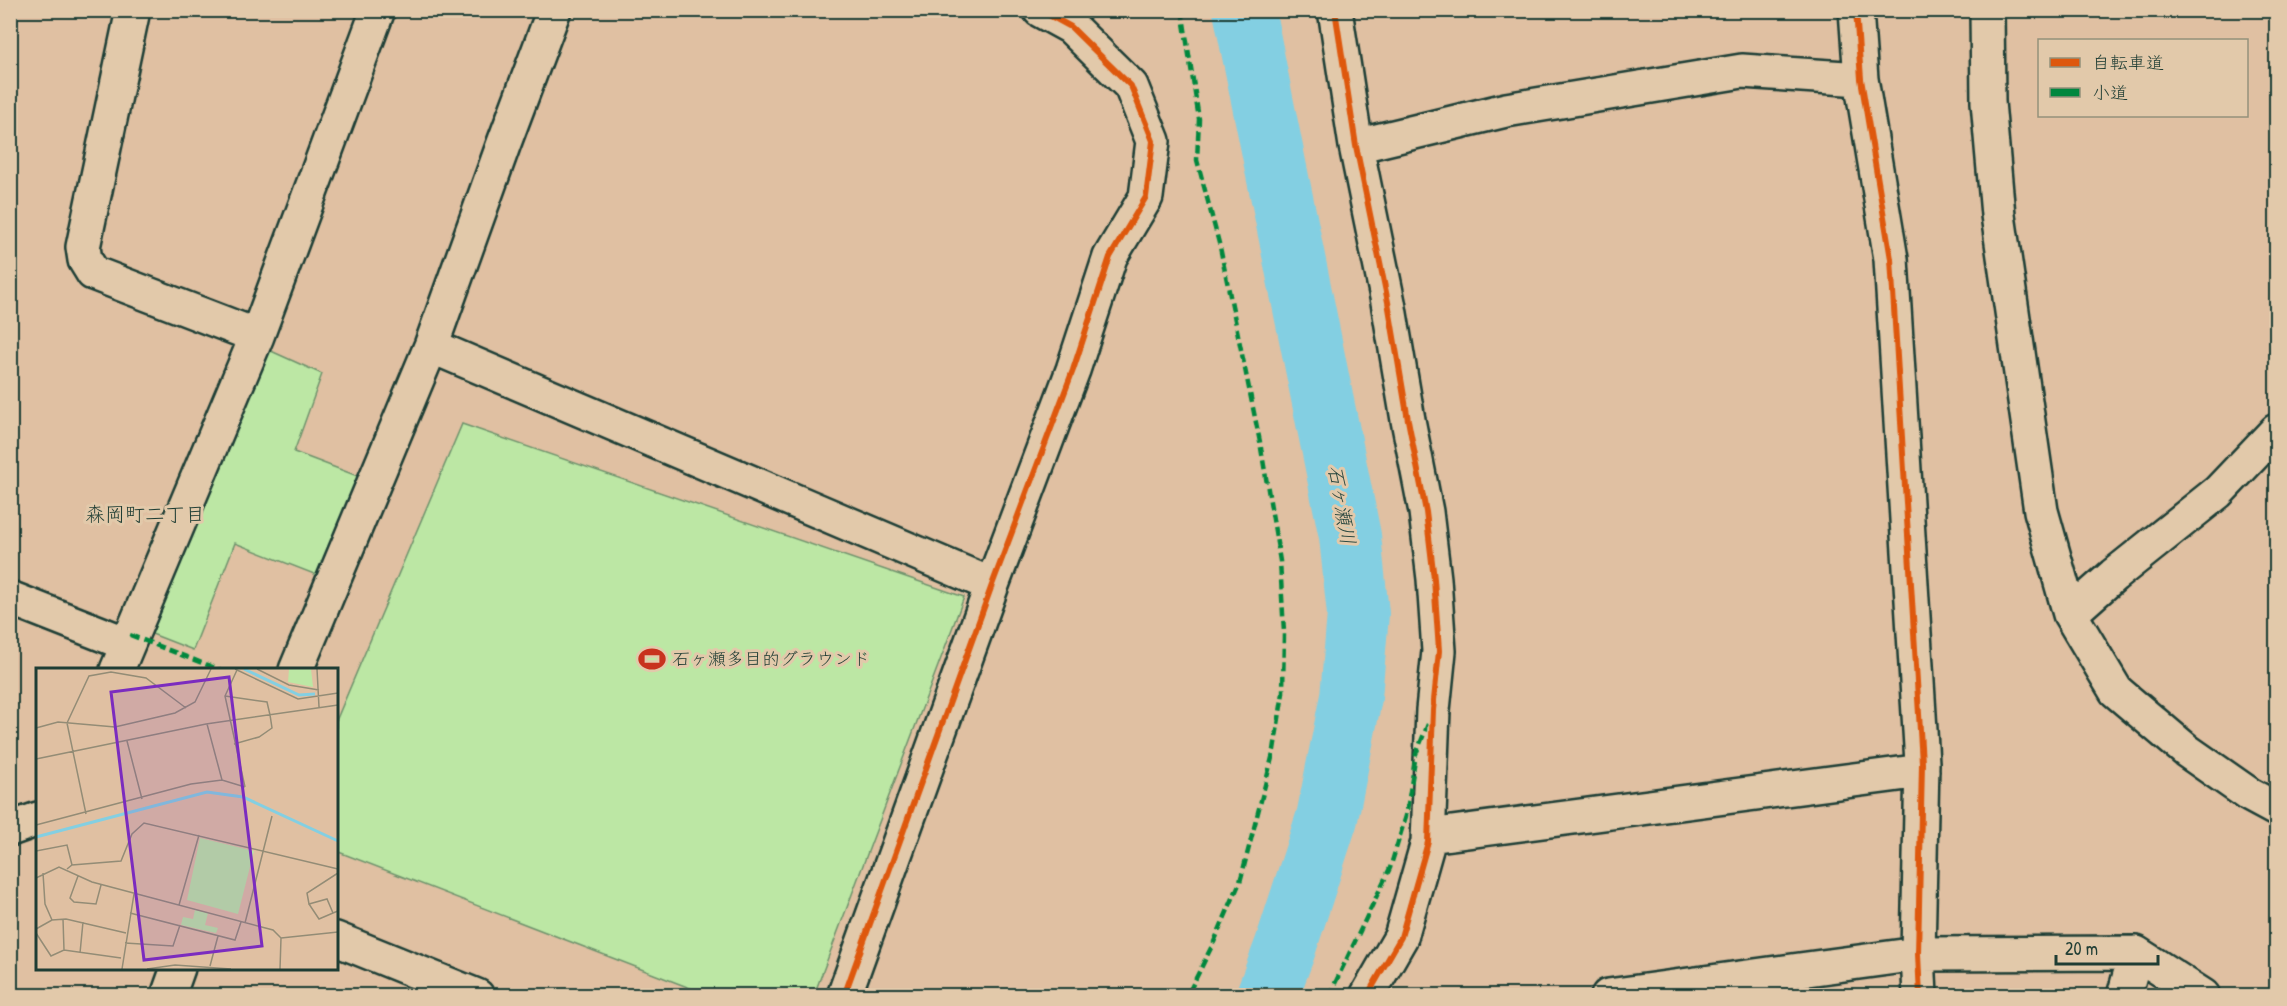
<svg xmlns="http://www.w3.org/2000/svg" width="2287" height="1006" viewBox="0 0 2287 1006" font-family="'Patrick Hand','Klee One',sans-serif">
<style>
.green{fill:#bce7a4;stroke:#6e926c;stroke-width:1.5}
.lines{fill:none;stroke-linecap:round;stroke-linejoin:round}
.river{stroke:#83cfe2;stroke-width:62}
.minor-casing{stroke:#1f3d34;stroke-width:38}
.minor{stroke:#e2c9aa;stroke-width:33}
.quiet{stroke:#00873e;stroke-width:4.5;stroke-dasharray:9 4.5;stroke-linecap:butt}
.cycleway-casing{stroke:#e2c9aa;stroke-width:10}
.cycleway{stroke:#de580e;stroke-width:6}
.labels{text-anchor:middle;stroke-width:6;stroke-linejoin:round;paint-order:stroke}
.poi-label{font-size:18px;fill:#1f3d34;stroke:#e2c9aa;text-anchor:start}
.water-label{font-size:20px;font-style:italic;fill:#24443d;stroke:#e2c9aa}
.neighbourhood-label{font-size:20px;fill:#1f3d34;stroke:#e2c9aa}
.inset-river{fill:none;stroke:#83cfe2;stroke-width:3}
.inset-road{fill:none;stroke:#938c76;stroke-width:1.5}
.view{fill:#7b2cbf;fill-opacity:0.15;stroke:#7b2cbf;stroke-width:3}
.inset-edge{fill:none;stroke:#1f3d34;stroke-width:3}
</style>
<rect width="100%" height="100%" fill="#e0c0a2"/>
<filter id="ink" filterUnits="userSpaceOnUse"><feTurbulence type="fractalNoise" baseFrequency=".0167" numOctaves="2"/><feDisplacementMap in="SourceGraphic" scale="12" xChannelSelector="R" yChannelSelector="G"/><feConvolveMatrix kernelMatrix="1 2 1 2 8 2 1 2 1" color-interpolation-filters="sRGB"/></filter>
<g filter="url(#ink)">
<path class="green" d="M260,346L322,374L294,452L368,480L332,581L235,543L193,650L152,634Z
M462,424L964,597L814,995H708L336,851V721Z"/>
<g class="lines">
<path class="river" d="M1244,10L1350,536L1358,614L1351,697L1327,818L1285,948L1267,996"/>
<defs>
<path id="minor" d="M133,10L83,247L85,260L93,273L257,336
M1335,10L1356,146L1388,302L1408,420L1426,512L1434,579L1439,651L1433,710L1428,842L1401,937L1367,996
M1856,10L1861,79L1891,259L1922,763L1918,954L1920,996
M1987,10L1988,102L1998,215L2041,511L2070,614L2116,691L2187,751L2250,795L2276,809
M1356,146L1506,110L1742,71L1861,79
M431,346L992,585
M10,598L127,644
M2070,614L2114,575L2218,492L2276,431
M117,670L257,336L378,10
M296,670L431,346L504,143L554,10
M10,829L38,819
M1429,836L1922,771
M336,939L477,996
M168,996L178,968
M844,996L992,585L1073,370L1110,257L1146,197L1153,141L1131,86L1071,27L1040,10
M1608,996L1918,954L2136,953L2203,996
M2124,996L2136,953"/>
</defs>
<use href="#minor" class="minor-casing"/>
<use href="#minor" class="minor"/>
<path class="quiet" d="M1182,10L1199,119L1197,160L1220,247L1260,442L1280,561L1284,632L1283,693L1274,750L1240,882L1214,942L1187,996
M130,635L220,670
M1329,996L1390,868L1406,816L1416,754L1428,724"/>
<defs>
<path id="cycleway" d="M1335,10L1356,146L1388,302L1408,420L1426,512L1434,579L1439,651L1433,710L1428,842L1401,937L1367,996
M1856,10L1861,79L1891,259L1922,763L1918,954L1920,996
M844,996L992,585L1073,370L1110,257L1146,197L1153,141L1131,86L1071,27L1040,10"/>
</defs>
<use href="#cycleway" class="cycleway-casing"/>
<use href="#cycleway" class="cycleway"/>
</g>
</g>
<defs>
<symbol id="stadium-bare" viewBox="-9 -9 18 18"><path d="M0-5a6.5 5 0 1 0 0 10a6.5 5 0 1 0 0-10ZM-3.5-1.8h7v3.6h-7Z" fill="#c8321e" stroke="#e2c9aa" stroke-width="2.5" paint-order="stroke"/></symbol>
</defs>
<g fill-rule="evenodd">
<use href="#stadium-bare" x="633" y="640" width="38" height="38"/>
</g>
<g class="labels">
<g class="poi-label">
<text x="672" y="665">石ヶ瀬多目的グラウンド</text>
</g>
<g class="water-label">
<text transform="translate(1342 505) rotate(80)" y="7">石ヶ瀬川</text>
</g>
<g class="neighbourhood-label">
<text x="145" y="521">森岡町二丁目</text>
</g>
</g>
<g transform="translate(36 668)">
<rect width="302" height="302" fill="#e0c0a2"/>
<path d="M253,1H275L277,19L252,14ZM164,170L218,183L202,246L151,232ZM159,242L172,245L169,257L182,260L180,265L145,257L147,249L157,251Z" fill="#bce7a4"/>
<path class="inset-river" d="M208,1L263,27L279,26M0,169L171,124L207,129L302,173"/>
<path class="inset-road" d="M199,1L262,31L302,25M221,1L253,17L283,22M281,1L283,39M201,2L189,28L209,119M189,28L231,34L234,47L236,60L223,69L198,76M171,56L186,112M0,60L22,54L79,59L139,45L159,34L175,1M91,73L106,131M0,91L170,56L302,37M50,146L31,55L53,8L75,4L110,10L150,40M0,157L155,116L186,112L209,119M0,183L31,177L36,197M31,201L36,197L85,193L96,166L108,155L302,201M7,205L9,236L16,252M302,205L271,225L273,236L291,231L297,245L302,243M42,208L34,230L38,234L60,236L65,217M0,210L23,199L56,214L237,262L245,270L244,301M273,236L283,251L297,245M143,237L163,167M94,245L199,272L205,254M27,251L28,282M209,255L236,148M0,261L16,252L30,251L90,265M0,265L15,288L28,282L85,290M245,270L302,264M89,275L137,278L144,257M44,285L47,254M174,298L182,268M86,301L98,226M111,301L139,297L195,301"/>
<path class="view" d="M193,9L226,278L108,292L75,24Z"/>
<rect width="302" height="302" class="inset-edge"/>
</g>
<rect width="2287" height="1006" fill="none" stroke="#e2c9aa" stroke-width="36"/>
<rect x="18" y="18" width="2251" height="970" fill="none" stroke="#1f3d34" stroke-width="2" filter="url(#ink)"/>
<rect x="2038" y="39" width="210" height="78" fill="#e2c9aa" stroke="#94917b" stroke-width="1.5"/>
<rect x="2050" y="58" width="30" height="9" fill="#de580e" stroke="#94917b" stroke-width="1.5"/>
<text x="2092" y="69" font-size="18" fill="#1f3d34">自転車道</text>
<rect x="2050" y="88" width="30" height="9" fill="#00873e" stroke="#94917b" stroke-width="1.5"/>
<text x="2092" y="99" font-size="18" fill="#1f3d34">小道</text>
<path d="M2056 955v9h102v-9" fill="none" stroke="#1f3d34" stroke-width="3"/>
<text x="2065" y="955" font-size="18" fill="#1f3d34" stroke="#e2c9aa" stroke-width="4.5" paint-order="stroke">20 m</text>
</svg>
